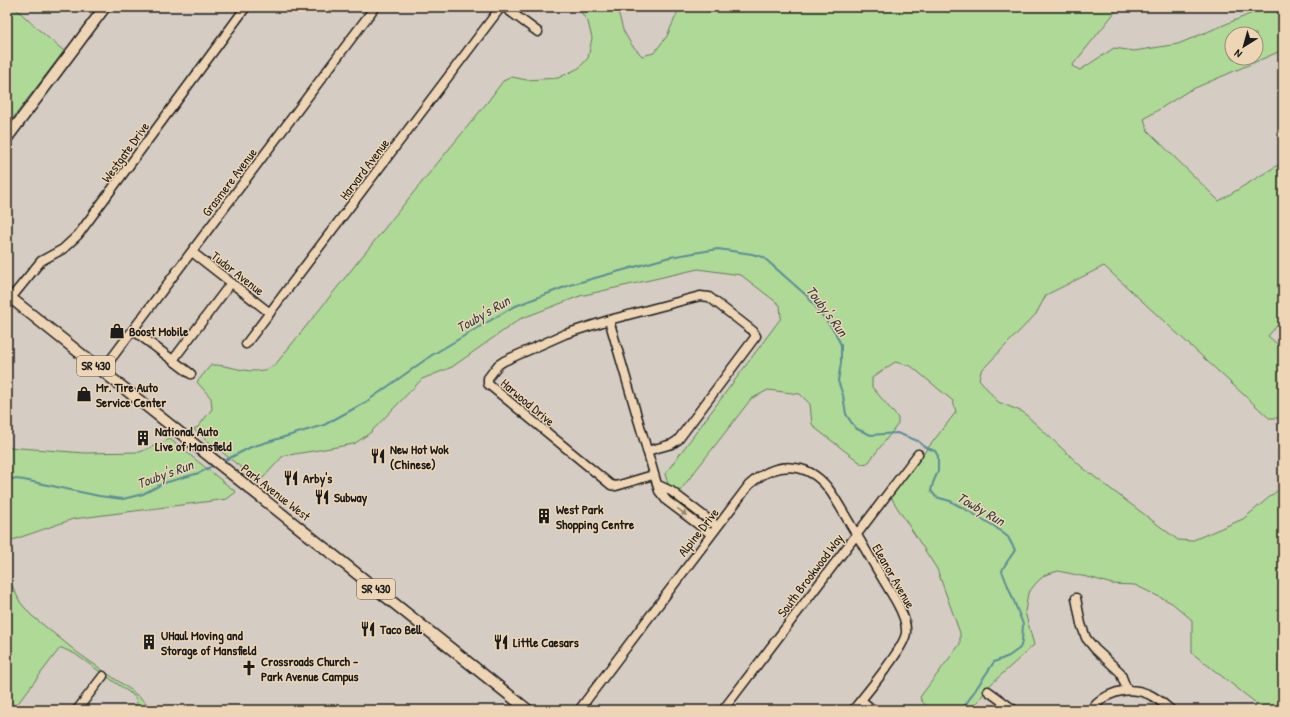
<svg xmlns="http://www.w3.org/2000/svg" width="1290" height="717" viewBox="0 0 1290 717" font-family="'Patrick Hand',sans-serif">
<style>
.green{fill:#aed997;stroke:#657a5a;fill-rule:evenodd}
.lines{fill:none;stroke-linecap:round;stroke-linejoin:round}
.stream{stroke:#5d8d95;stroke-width:2}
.minor-casing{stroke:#1c1c1c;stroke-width:11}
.major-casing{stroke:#1c1c1c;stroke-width:13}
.minor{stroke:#edd5b5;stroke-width:8}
.major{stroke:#edd5b5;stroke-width:10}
.oneway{fill:#8f8270}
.labels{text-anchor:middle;stroke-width:3;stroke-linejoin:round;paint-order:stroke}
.shield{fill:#edd5b5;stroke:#5b544a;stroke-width:1}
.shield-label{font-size:12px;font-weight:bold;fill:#1c1c1c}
.street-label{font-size:13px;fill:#1c1c1c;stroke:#edd5b5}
.poi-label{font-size:13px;font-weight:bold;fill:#1c1c1c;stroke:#edd5b5;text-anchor:start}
.water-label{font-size:14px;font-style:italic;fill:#324244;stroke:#edd5b5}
</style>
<rect width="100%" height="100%" fill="#d5ccc3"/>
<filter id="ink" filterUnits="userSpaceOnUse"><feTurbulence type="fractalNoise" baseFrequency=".025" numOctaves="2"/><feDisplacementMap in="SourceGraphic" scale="8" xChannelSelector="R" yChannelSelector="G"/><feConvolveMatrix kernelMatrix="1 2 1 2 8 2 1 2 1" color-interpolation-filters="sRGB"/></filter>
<g filter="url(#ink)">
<path class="green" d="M7,7H14L39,30L64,51L7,126Z
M577,7H617L623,30L631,44L642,56L654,53L667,36L680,7H1119L1072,66L1080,70L1114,48L1134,51L1178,44L1267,7H1283V50L1188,91L1144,119L1148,131L1219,201L1283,162V319L1268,336L1283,349V420L1280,418H1269L1104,266L1046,295L1036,314L981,371L979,379L998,402L1023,412L1083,468L1178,540L1191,541L1243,519L1283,486V710H1265L1192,653V620L1172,603L1135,585L1112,584L1092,578L1058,571L1045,575L1037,582L1028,593L1025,612L1034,645L989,686L972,710C957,710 925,715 920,697L960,644V633L937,569L893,501L891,495L956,412L953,401L911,366L895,362L872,378V387L898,418V424L868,463L862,464L815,428L812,424L810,404L800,394L768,390L751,399L679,492L668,484L665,474L781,318L780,305L741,275L698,269L580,296L520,319L452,367L422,379L370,433L354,444L283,456L262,479L258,481L193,429L198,427L212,409L211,398L197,382L211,365C228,364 245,374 263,370C267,370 271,367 275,365L413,193L486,104L503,81L512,77L527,80L558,78L579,68L588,58L592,38L588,22ZM1232,34H1256V58H1232Z
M170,439L236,492L227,499L73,519L7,542V447L85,453L140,452Z
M7,575L20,602L31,615L78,653L128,688L155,710H132L137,702L136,699L133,695L75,654L62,648H60L13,710H7Z"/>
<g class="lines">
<path class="stream" d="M222,462L251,447L324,425L366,402L432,355L513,307L570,285L670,257L718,249L752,254L763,257L807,296L835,332L841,345V363L838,381L843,395L846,414L851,422L857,429L871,435L897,433L918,441L925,447L935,451L938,456V471L933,483L931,491L936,497L950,501L965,509L994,526L1008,537L1015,550C1011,557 1005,563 1002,571L1023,624L1022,642L1020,648L1009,656L994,662L962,710
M7,478L24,480L99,496L123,499L143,494L164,483L199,473L214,465"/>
<defs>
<path id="minor" d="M504,7L538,32
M192,252L270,313
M11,298L41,261L63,249L78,235L246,7
M609,320L659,491L667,501L711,534
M133,330L191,374
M246,344L501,7
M173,360L231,283
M102,371L375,7
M647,451L672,444L678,440L756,336L753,331L709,297L700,296L609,320L565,334L504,361L498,365L488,378V384L611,485L616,486L653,475
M658,485L671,491L717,526
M1076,598L1081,624L1086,638L1095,649L1120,672L1127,690
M988,691L1014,710
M861,700L873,710
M77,710L103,676
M579,710L749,485C774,462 806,460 828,488C839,503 847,520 857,535C870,558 884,581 897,603C902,612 907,622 906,633C904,649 865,695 853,710
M723,710L918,454
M1091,710C1104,693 1127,685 1148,694C1156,697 1164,704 1171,710"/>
<path id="major" d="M7,138L105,7
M7,295L528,710"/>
</defs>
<use href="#minor" class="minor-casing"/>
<use href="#major" class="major-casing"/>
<use href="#minor" class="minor"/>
<use href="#major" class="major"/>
</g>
<defs><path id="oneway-solid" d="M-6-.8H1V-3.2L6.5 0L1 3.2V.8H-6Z"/></defs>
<use class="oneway" href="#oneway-solid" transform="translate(682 512) rotate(37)"/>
</g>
<defs>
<symbol id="shop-bare" viewBox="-9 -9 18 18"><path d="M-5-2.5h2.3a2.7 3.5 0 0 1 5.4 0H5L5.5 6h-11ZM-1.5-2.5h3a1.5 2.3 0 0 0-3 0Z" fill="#1c1c1c" stroke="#edd5b5" stroke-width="2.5" paint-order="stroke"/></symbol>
<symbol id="building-bare" viewBox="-9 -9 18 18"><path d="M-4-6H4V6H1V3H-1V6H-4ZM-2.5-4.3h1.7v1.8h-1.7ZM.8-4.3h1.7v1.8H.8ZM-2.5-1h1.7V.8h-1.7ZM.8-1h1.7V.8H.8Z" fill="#1c1c1c" stroke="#edd5b5" stroke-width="2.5" paint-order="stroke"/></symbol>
<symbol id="restaurant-bare" viewBox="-9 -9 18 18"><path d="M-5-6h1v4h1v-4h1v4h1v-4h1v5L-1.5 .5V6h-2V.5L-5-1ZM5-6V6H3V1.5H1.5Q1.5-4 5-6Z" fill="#1c1c1c" stroke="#edd5b5" stroke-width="2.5" paint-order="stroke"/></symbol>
<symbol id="church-bare" viewBox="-9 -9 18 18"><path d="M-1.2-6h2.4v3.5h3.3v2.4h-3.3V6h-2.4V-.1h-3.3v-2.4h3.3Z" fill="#1c1c1c" stroke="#edd5b5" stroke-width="2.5" paint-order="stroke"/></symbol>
</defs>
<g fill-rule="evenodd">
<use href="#shop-bare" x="106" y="320" width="22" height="22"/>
<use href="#shop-bare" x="73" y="383" width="22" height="22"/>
<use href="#building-bare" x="132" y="427" width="22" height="22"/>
<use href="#restaurant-bare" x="367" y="445" width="22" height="22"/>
<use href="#restaurant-bare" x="280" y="467" width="22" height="22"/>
<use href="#restaurant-bare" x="311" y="486" width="22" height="22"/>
<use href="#building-bare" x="533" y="505" width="22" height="22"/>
<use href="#restaurant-bare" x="357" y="618" width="22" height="22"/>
<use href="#building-bare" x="138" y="631" width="22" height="22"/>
<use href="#restaurant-bare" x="490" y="631" width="22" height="22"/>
<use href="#church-bare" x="238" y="657" width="22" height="22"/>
</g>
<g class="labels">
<g class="shield">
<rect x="77" y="356" width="38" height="20" rx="3"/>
<rect x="357" y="579" width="38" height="20" rx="3"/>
</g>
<g class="shield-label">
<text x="96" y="370">SR 430</text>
<text x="376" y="593">SR 430</text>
</g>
<g class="street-label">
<text transform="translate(125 152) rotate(-54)" y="5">Westgate Drive</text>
<text transform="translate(364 169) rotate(-53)" y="5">Harvard Avenue</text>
<text transform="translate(229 182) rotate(-53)" y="5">Grasmere Avenue</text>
<text transform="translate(238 273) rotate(38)" y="5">Tudor Avenue</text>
<text transform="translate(528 402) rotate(40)" y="5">Harwood Drive</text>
<text transform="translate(276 492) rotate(38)" y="5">Park Avenue West</text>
<text transform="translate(698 532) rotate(-52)" y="5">Alpine Drive</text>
<text transform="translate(810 575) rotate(-53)" y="5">South Brookwood Way</text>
<text transform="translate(894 576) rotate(60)" y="5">Eleanor Avenue</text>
</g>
<g class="poi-label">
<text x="129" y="336">Boost Mobile</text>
<text x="96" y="392">Mr. Tire Auto<tspan x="96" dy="15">Service Center</tspan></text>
<text x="155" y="436">National Auto<tspan x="155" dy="15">Live of Mansfield</tspan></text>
<text x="390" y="454">New Hot Wok<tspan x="390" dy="15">(Chinese)</tspan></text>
<text x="303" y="483">Arby's</text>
<text x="334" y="502">Subway</text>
<text x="556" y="514">West Park<tspan x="556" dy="15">Shopping Centre</tspan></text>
<text x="380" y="634">Taco Bell</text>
<text x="161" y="640">UHaul Moving and<tspan x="161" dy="15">Storage of Mansfield</tspan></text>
<text x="513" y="647">Little Caesars</text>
<text x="261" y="666">Crossroads Church -<tspan x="261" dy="15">Park Avenue Campus</tspan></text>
</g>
<g class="water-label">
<text transform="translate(827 311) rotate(53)" y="5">Touby's Run</text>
<text transform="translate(483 314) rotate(-30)" y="5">Touby's Run</text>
<text transform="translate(165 474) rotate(-20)" y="5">Touby's Run</text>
<text transform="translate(981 509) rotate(30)" y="5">Towby Run</text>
</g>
</g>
<rect width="1290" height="717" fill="none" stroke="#edd5b5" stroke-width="24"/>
<rect x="12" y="12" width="1266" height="693" fill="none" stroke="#1c1c1c" stroke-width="1.5" filter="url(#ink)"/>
<g transform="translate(1244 46) rotate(217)"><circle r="19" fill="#edd5b5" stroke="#998b78"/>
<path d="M0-3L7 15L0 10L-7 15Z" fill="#1c1c1c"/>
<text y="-6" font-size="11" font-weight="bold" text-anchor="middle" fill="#1c1c1c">N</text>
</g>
</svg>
